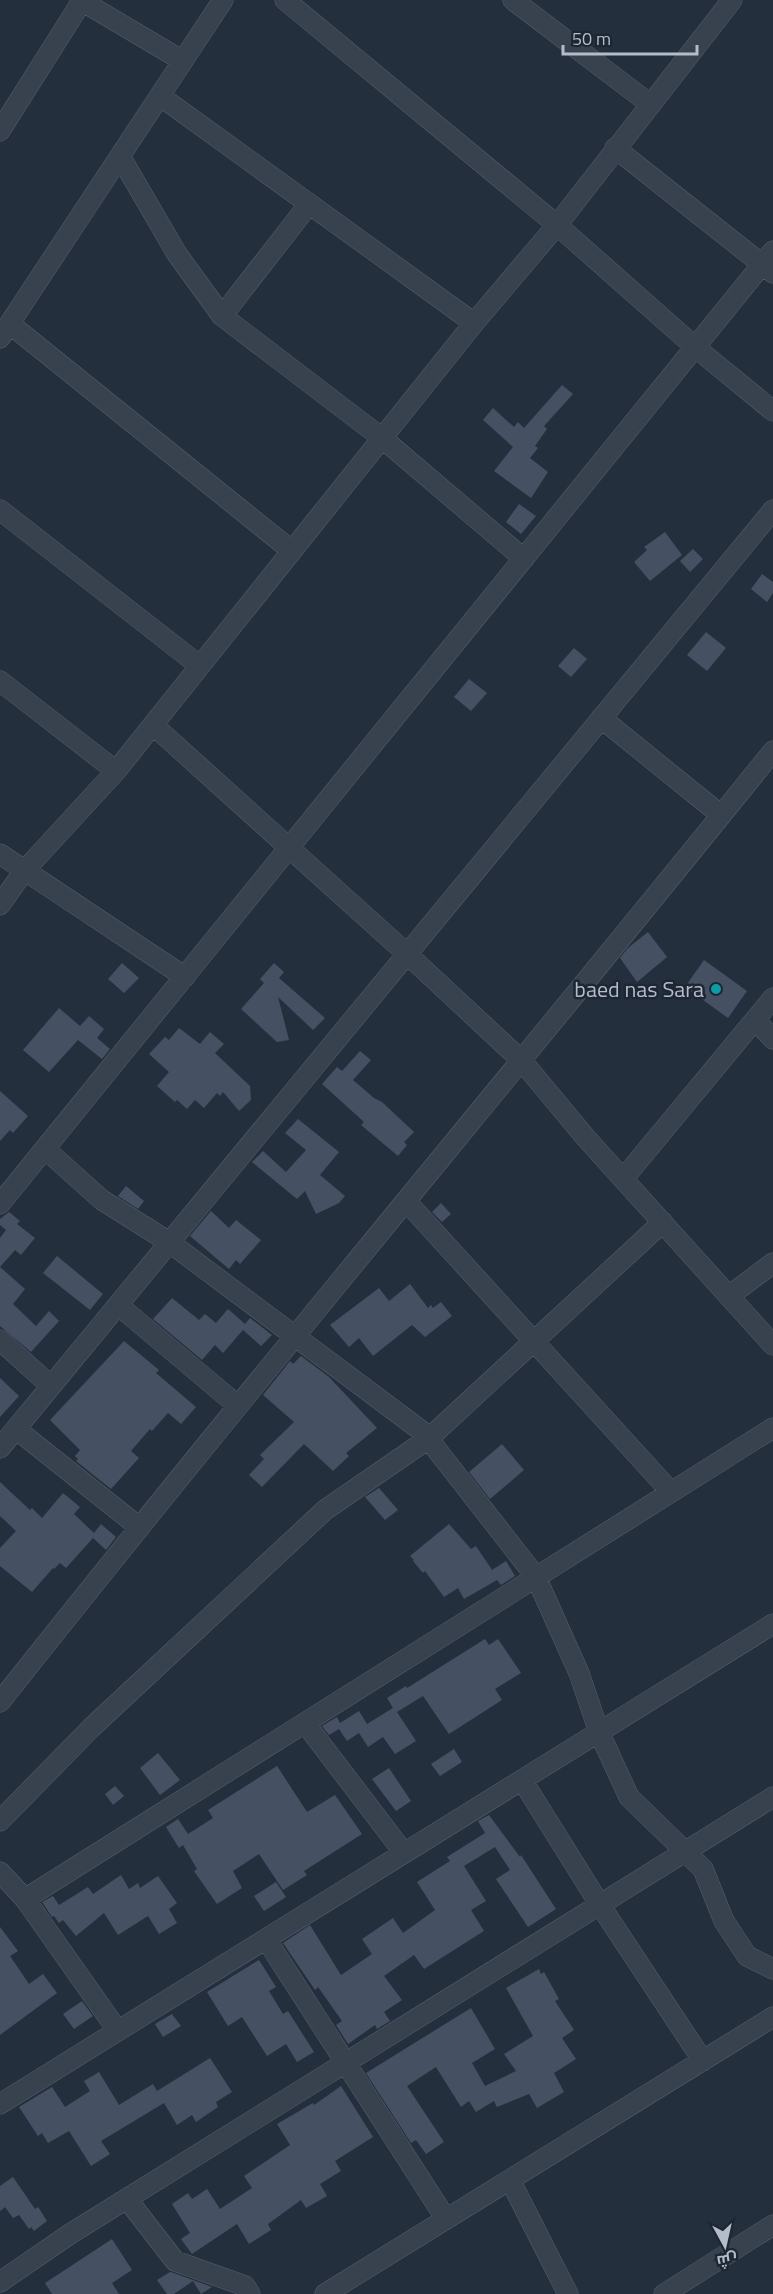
<svg xmlns="http://www.w3.org/2000/svg" width="773" height="2294" viewBox="0 0 773 2294" font-family="'Titillium Web',Cairo,sans-serif">
<style>
.building{fill:#455162}
.lines{fill:none;stroke-linecap:round;stroke-linejoin:round}
.minor-casing{stroke:#565f6c;stroke-width:21}
.minor{stroke:#38414e;stroke-width:20}
.culture-dot{fill:#0f9aa8;stroke:#1d2633;stroke-width:2}
.labels{text-anchor:middle;stroke-width:5;stroke-linejoin:round;paint-order:stroke}
.poi-label{font-size:22px;fill:#b4bcc9;stroke:#1d2633;text-anchor:end}
</style>
<rect width="100%" height="100%" fill="#242f3e"/>
<path class="building" d="M562,385L573,394L544,426L547,429L535,446L538,448L530,458L548,472L531,498L494,471L513,447L483,420L493,408L514,427L518,422L524,428Z
M519,504L536,516L521,534L506,522Z
M665,532L682,555L650,581L634,562L647,550L644,547Z
M693,549L703,559L690,572L680,561Z
M762,574L773,582V593L767,602L751,589Z
M706,632L726,648L707,671L687,655Z
M574,648L587,659L571,677L558,666Z
M469,679L487,693L471,711L454,697Z
M648,932L667,957L637,982L620,958L628,948Z
M704,960L747,991L728,1018L685,987Z
M122,963L139,978L124,993L108,979Z
M274,963L284,972L279,978L325,1018L313,1030L278,997L289,1040L277,1042L241,1009L264,983L260,979Z
M59,1008L80,1026L89,1016L104,1029L97,1038L110,1049L102,1059L78,1040L49,1072L23,1050Z
M179,1028L200,1044L210,1032L224,1044L215,1053L250,1086L251,1100L239,1111L223,1092L220,1096L217,1093L204,1108L195,1100L187,1109L177,1100L175,1102L157,1086L169,1072L149,1054L165,1037L169,1040Z
M360,1051L371,1060L353,1080L374,1098L382,1102L414,1132L404,1142L407,1145L398,1156L361,1125L364,1122L322,1084L337,1067L342,1071Z
M0,1091L28,1116L13,1133L10,1130L0,1141Z
M298,1119L339,1152L320,1175L345,1196L339,1203L316,1214L305,1191L297,1199L252,1162L263,1151L286,1172L306,1150L285,1133Z
M126,1186L144,1201L138,1209L118,1196Z
M441,1203L451,1214L442,1222L432,1212Z
M211,1211L229,1228L236,1220L261,1240L240,1264L236,1260L229,1269L190,1236Z
M9,1212L20,1221L17,1224L35,1238L21,1255L15,1250L0,1267L25,1289L13,1304L36,1326L49,1311L59,1321L31,1352L0,1326V1238L6,1230L0,1225V1219Z
M57,1256L103,1294L90,1310L43,1273Z
M410,1284L428,1308L431,1305L433,1308L441,1302L452,1316L425,1337L412,1325L373,1356L359,1338L349,1347L330,1325L379,1288L389,1301Z
M172,1298L199,1320L205,1314L216,1323L228,1309L245,1324L250,1318L272,1335L261,1346L243,1330L223,1353L215,1345L202,1360L153,1319Z
M124,1341L159,1370L156,1373L196,1407L181,1424L168,1413L152,1431L150,1429L131,1451L139,1458L111,1489L76,1461L78,1459L75,1456L80,1450L50,1420Z
M301,1356L329,1377L377,1428L346,1453L349,1456L333,1471L304,1444L262,1487L249,1475L264,1459L260,1455L294,1422L263,1395L290,1361L293,1364Z
M0,1378L19,1396L0,1417Z
M502,1444L524,1470L490,1499L469,1472Z
M0,1482L30,1510L32,1508L42,1518L63,1493L80,1507L74,1514L94,1533L101,1524L116,1537L106,1550L93,1538L66,1568L60,1563L54,1569L53,1568L32,1592L0,1566V1548L16,1531L0,1516Z
M379,1488L398,1510L385,1520L365,1497Z
M449,1524L471,1549L476,1546L492,1570L506,1561L515,1576L501,1585L497,1580L464,1599L458,1588L444,1597L425,1571L423,1573L413,1561L414,1560L410,1556Z
M485,1639L489,1645L498,1639L521,1673L495,1689L502,1700L449,1734L423,1696L397,1712L416,1741L395,1754L383,1737L368,1747L359,1733L347,1741L339,1729L329,1735L322,1726L337,1717L340,1723L359,1711L367,1724L393,1708L387,1698L406,1686L407,1688Z
M454,1749L462,1762L440,1776L431,1764Z
M158,1753L180,1780L160,1795L140,1768Z
M277,1766L307,1812L335,1795L362,1834L304,1871L307,1875L283,1890L259,1854L233,1871L242,1888L217,1904L194,1871L197,1869L183,1845L179,1848L166,1827L178,1819L188,1834L213,1818L208,1810Z
M389,1768L411,1801L396,1811L372,1779Z
M115,1786L124,1796L113,1805L105,1794Z
M489,1815L520,1857L521,1855L556,1909L528,1927L496,1879L510,1870L495,1847L464,1866L486,1901L471,1910L484,1931L424,1969L414,1955L384,1976L402,2000L384,2012L390,2021L377,2029L375,2025L348,2044L336,2025L342,2021L318,1987L315,1990L283,1943L310,1925L341,1975L372,1954L362,1939L393,1918L403,1933L435,1910L417,1882L450,1861L447,1857L485,1833L478,1821Z
M121,1875L129,1889L138,1883L140,1888L158,1876L177,1903L169,1909L177,1923L159,1934L148,1916L118,1935L104,1913L76,1936L63,1920L59,1923L54,1916L52,1917L42,1902L53,1896L59,1905L88,1887L93,1894Z
M276,1882L286,1897L264,1911L254,1896Z
M0,1927L18,1951L10,1956L29,1984L43,1974L57,1993L0,2035Z
M259,1960L276,1987L269,1991L283,2014L288,2011L314,2052L297,2062L286,2044L267,2056L242,2017L228,2026L207,1992Z
M539,1969L541,1974L544,1972L559,1999L555,2001L574,2030L562,2038L576,2059L554,2073L564,2092L537,2108L529,2094L497,2107L494,2101L476,2112L469,2101L461,2107L436,2067L407,2086L444,2142L426,2154L416,2140L411,2143L366,2073L471,2008L495,2049L472,2063L485,2086L516,2071L504,2054L533,2036L506,1988Z
M82,2001L93,2016L74,2029L63,2014Z
M172,2014L181,2026L163,2037L155,2024Z
M210,2058L232,2092L216,2102L218,2107L196,2122L192,2115L177,2125L164,2103L101,2141L110,2154L91,2166L69,2131L48,2143L42,2133L38,2136L19,2107L52,2087L65,2107L90,2091L84,2081L99,2072L119,2105L153,2084L157,2091Z
M341,2086L373,2137L335,2161L341,2171L320,2184L327,2196L306,2208L301,2200L268,2224L271,2230L249,2244L237,2224L192,2254L181,2239L190,2233L172,2204L188,2193L192,2199L207,2189L220,2209L252,2188L244,2176L290,2145L277,2124L313,2103L314,2105Z
M13,2177L35,2209L38,2207L47,2221L34,2231L31,2227L29,2229L19,2215L13,2218L5,2207L0,2211V2186Z
M112,2239L132,2270L112,2283L119,2294H52L45,2283Z
M170,2272H171L212,2287L201,2294L193,2281L174,2294H167L157,2280Z"/>
<g class="lines">
<defs>
<path id="minor" d="M80,0L183,61
M285,0L557,225L695,347L773,411
M513,0L650,104
M160,96L474,323
M0,131L82,1
M615,148L773,273
M120,156L177,254L222,316L382,438L524,559
M222,316L309,204
M10,324L292,551
M0,338L223,0
M0,510L200,666
M0,681L116,771
M601,718L721,815
M153,725L406,953L522,1061L586,1138L773,1345
M0,854L185,977
M0,905L24,871L116,771L474,323L557,225L732,0
M755,1020L773,1039
M45,1149L102,1200L169,1242L423,1432L536,1577L579,1673L599,1732L629,1797L703,1869L724,1921L747,1956L773,1969
M623,1179L773,998
M406,1201L671,1492
M0,1204L773,251
M729,1296L773,1263
M118,1305L237,1405
M0,1340L51,1386
M16,1429L139,1527
M0,1448L773,510
M0,1702C254,1381 517,1069 773,751
M305,1723L404,1853
M522,1780L600,1905L703,2061
M0,1821L91,1728L325,1510L428,1439L663,1222
M0,1872L25,1899L118,2031
M25,1899L773,1428
M266,1939L446,2219
M0,2104L773,1624
M510,2180L568,2294
M127,2199L175,2261L245,2286L250,2294
M0,2282L70,2234L773,1797
M325,2294L773,2017
M664,2294L773,2225"/>
</defs>
<use href="#minor" class="minor-casing"/>
<use href="#minor" class="minor"/>
</g>
<circle class="culture-dot" cx="716" cy="989" r="6"/>
<g class="labels">
<g class="poi-label">
<text x="704" y="997">baed nas Sara</text>
</g>
</g>
<g transform="translate(725 2246) rotate(172)" stroke="#1d2633" stroke-width="4.5" paint-order="stroke">
<path d="M0-4.5L10 22L0 15L-10 22Z" fill="#b4bcc9"/>
<text y="-9" font-size="16" font-weight="bold" text-anchor="middle" fill="#b4bcc9">ش</text>
</g>
<path d="M563 45v9h134v-9" fill="none" stroke="#b4bcc9" stroke-width="3"/>
<text x="572" y="45" font-size="18" fill="#b4bcc9" stroke="#1d2633" stroke-width="4.5" paint-order="stroke">50 m</text>
</svg>
